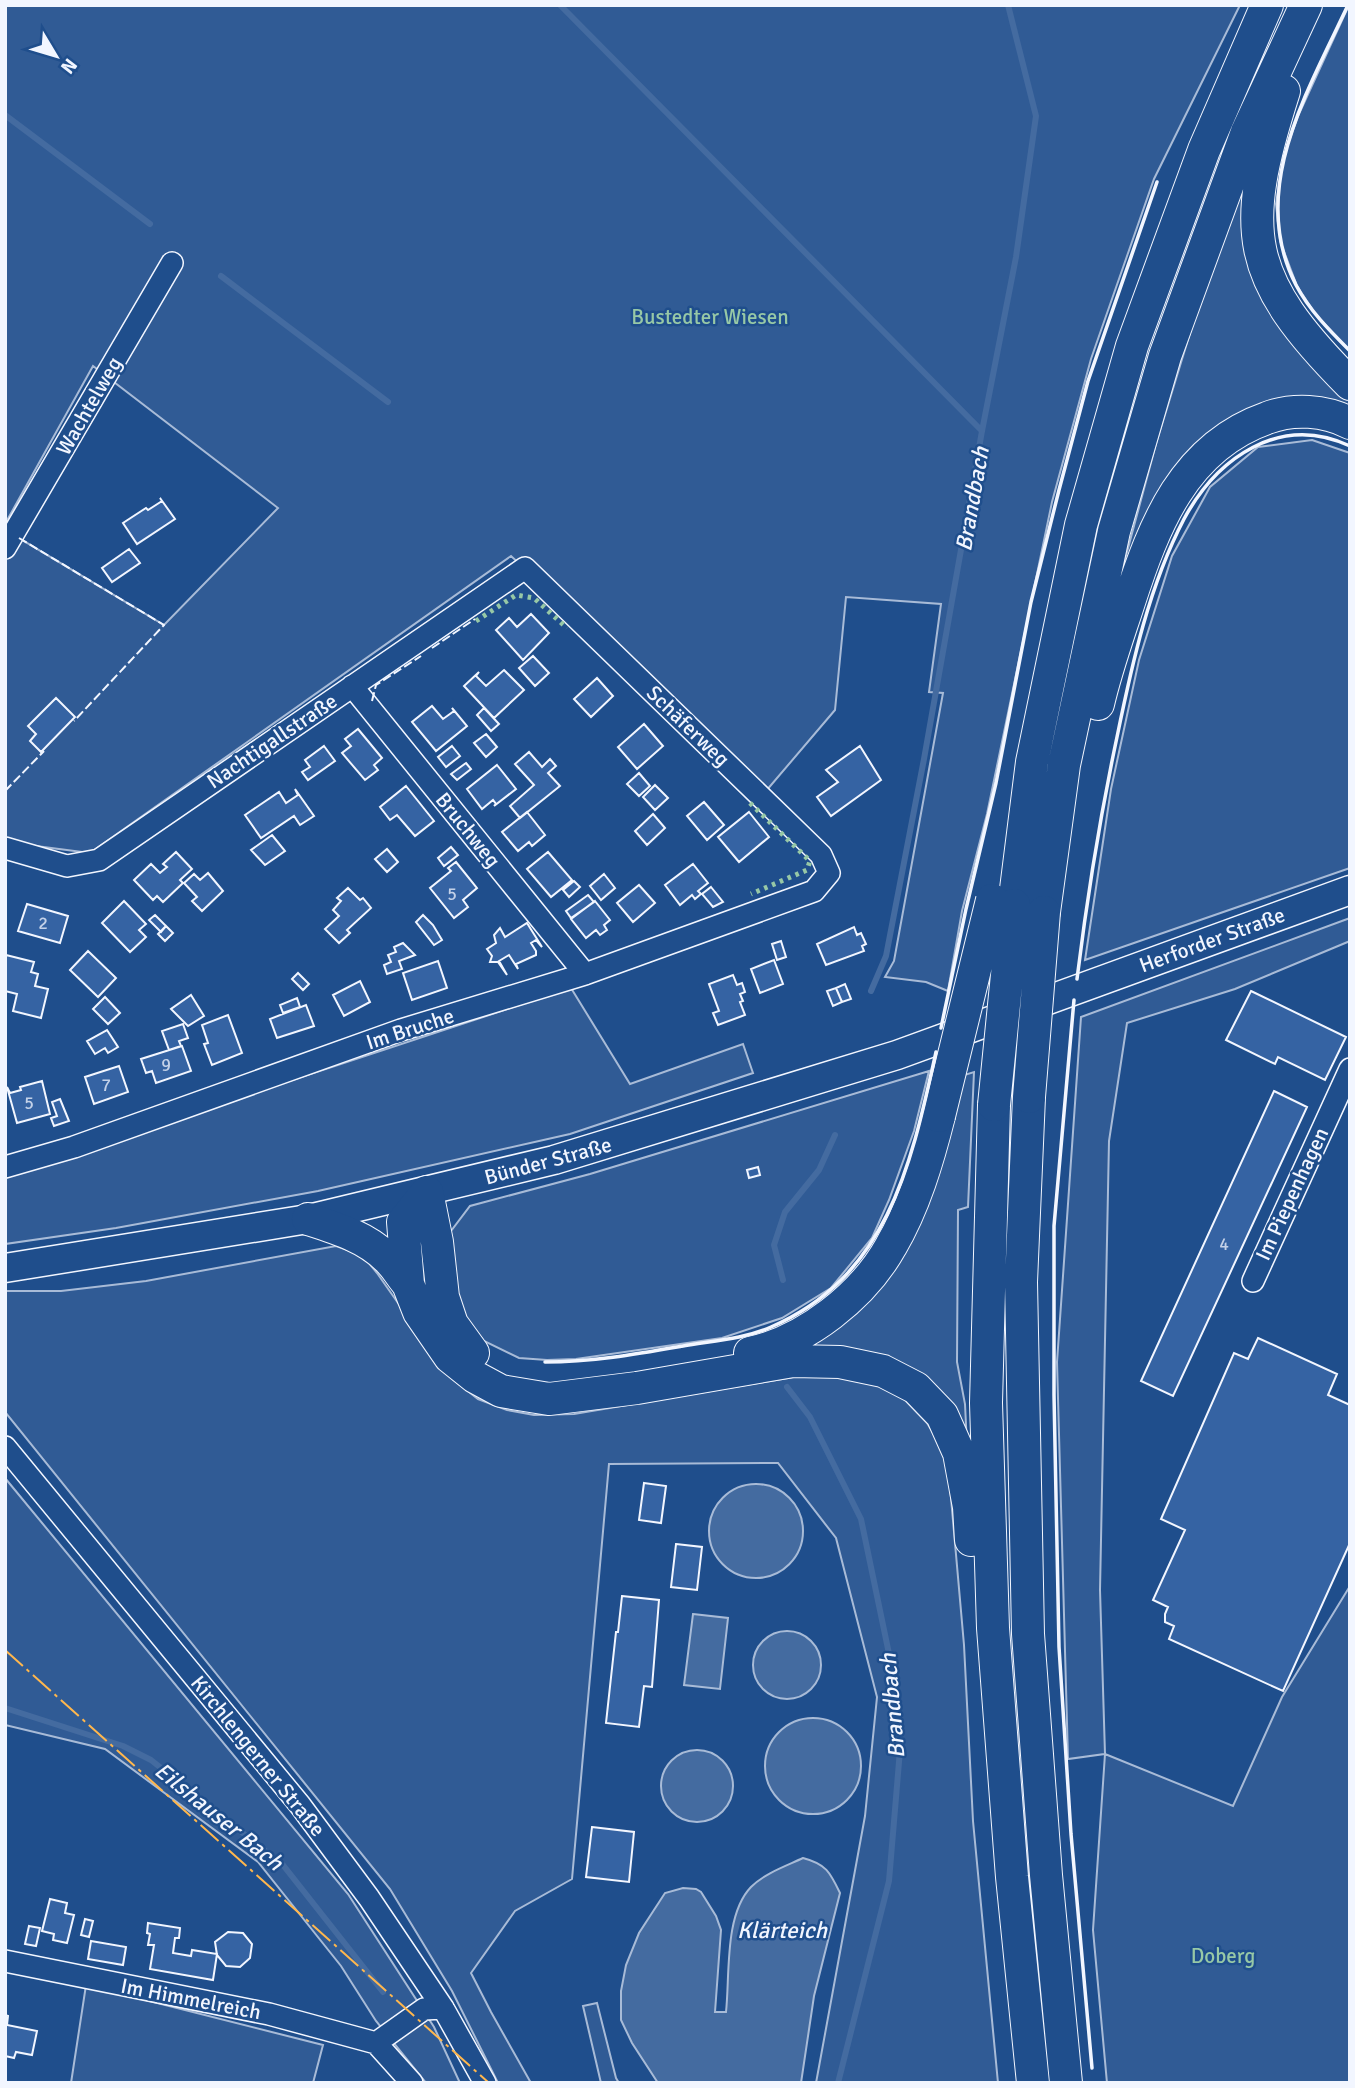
<svg xmlns="http://www.w3.org/2000/svg" width="1355" height="2088" viewBox="0 0 1355 2088" font-family="Signika,sans-serif">
<style>
.built{fill:#305b95;stroke:#a8bbd7;stroke-width:2}
.water{fill:#446ba0;stroke:#a8bbd7;stroke-width:2}
.lines{fill:none;stroke-linecap:round;stroke-linejoin:round}
.stream{stroke:#446ba0;stroke-width:6}
.building{fill:#3563a3;stroke:#f2f6ff;stroke-width:2}
.minor-casing{stroke:#f2f6ff;stroke-width:24}
.major-casing{stroke:#f2f6ff;stroke-width:31}
.highway-casing{stroke:#f2f6ff;stroke-width:34}
.minor{stroke:#1f4e8c;stroke-width:21}
.major{stroke:#1f4e8c;stroke-width:28}
.highway{stroke:#1f4e8c;stroke-width:32}
.highway-bridge-casing{stroke:#f2f6ff;stroke-width:34;stroke-linecap:butt}
.highway-bridge{stroke:#1f4e8c;stroke-width:32}
.hedge{stroke:#97c8a6;stroke-width:5;stroke-dasharray:3.5 5;stroke-linecap:butt}
.fence{stroke:#f2f6ff;stroke-width:2;stroke-dasharray:9 3.5;stroke-linecap:butt}
.wall{stroke:#f2f6ff;stroke-width:3.5}
.power{stroke:#ffb74d;stroke-width:2;stroke-dasharray:24 5 3.5 5;stroke-linecap:butt}
.labels{text-anchor:middle;stroke-width:5;stroke-linejoin:round;paint-order:stroke}
.number-label{font-size:18px;fill:#c3d1e8}
.park-label{font-size:21px;fill:#97c8a6;stroke:#1f4e8c}
.street-label{font-size:21px;fill:#f2f6ff;stroke:#1f4e8c}
.water-label{font-size:23px;font-style:italic;fill:#f2f6ff;stroke:#1f4e8c}
</style>
<rect width="100%" height="100%" fill="#1f4e8c"/>
<path class="built" d="M5,5H1240L1154,179L1091,359L1052,502L987,814L962,911L948,991L926,982L885,977L894,961L943,693L929,692L941,604L846,597L835,710L766,791L511,556L90,853L5,842V558L17,537L164,625L278,508L93,366L5,524Z
M1349,5H1350V351L1316,315L1297,286L1280,241L1276,204L1283,158L1298,116Z
M1248,173L1242,226L1350,395V417L1252,413L1124,578H1120L1156,444L1202,294Z
M1312,440L1350,453V868L1085,960L1111,789L1139,660L1172,556L1210,487L1258,447Z
M1350,918V941L1235,989L1127,1023L1109,1141L1100,1590L1105,1754L1233,1806L1282,1697L1350,1586V2083H1107L1093,1930L1105,1754L1068,1759L1057,1362L1081,1017Z
M571,988L630,1084L743,1044L753,1073L570,1134L318,1191L116,1228L5,1244V1175Z
M929,1071L914,1131L889,1200L872,1238L831,1288L782,1318L722,1338L576,1359L547,1360L519,1358L484,1341L458,1308L448,1235L470,1206L590,1174Z
M974,1072L968,1207L958,1210L957,1362L965,1404L967,1446L943,1404L784,1355L857,1302L961,1076Z
M336,1246L353,1252L368,1262L377,1273L450,1377L478,1399L507,1410L534,1415L574,1414L794,1377L840,1376L879,1385L904,1399L927,1423L940,1444L948,1464L964,1645L973,1821L998,2083H816L865,1816L877,1697L836,1538L778,1463L609,1464L572,1879L515,1911L471,1973L491,2012L531,2083H498L452,1991L390,1889L5,1412V1291H61L146,1281Z
M5,1478L348,1894L434,2027L460,2083H426L376,2021L341,1966L258,1862L105,1749L5,1725Z
M86,1985L323,2045L313,2083H71Z
M597,2003L616,2078L619,2083H601L583,2006Z"/>
<path class="water" d="M709 1531a47 47 0 1 1 94 0a47 47 0 1 1-94 0Z
M693,1614L728,1618L720,1689L684,1685Z
M753 1665a34 34 0 1 1 68 0a34 34 0 1 1-68 0Z
M765 1766a48 48 0 1 1 96 0a48 48 0 1 1-96 0Z
M661 1786a36 36 0 1 1 72 0a36 36 0 1 1-72 0Z
M803,1858C826,1864 830,1872 840,1893L814,1996L801,2083H658L632,2043L621,2020V1991L626,1965L639,1933L665,1893L683,1888L696,1889L701,1892L716,1916L721,1930L715,2012H726C730,1976 724,1915 751,1887C765,1873 786,1866 803,1858Z"/>
<g class="lines">
<path class="stream" d="M560,5L982,431
M5,115L150,224
M221,276L388,402
M871,991L886,956L924,759L982,431L1016,257L1036,116L1008,5
M783,1280L774,1245L785,1212L819,1170L835,1135
M787,1387L810,1417L861,1519L893,1673L900,1750L889,1881L838,2083
M5,1708L123,1746L151,1760L283,1865L383,1992"/>
</g>
<path class="building" d="M160,498L175,519L137,544L123,523L146,508L148,510L162,501Z
M129,549L140,563L112,582L102,568Z
M531,614L549,633L523,660L496,630L509,618L517,627Z
M533,656L549,673L535,686L519,668Z
M504,670L524,690L494,718L464,686L479,672L476,676L486,686Z
M597,678L613,696L591,717L574,699Z
M56,698L75,717L41,752L30,741L36,734L28,726Z
M432,706L443,719L454,711L452,708L467,726L436,751L412,722Z
M484,708L499,724L491,731L477,715Z
M644,724L663,746L637,769L618,747Z
M358,729L382,758L374,765L378,770L365,780L342,753L351,746L345,739Z
M486,734L497,747L486,757L474,743Z
M324,746L335,761L308,780L302,772L310,767L305,760Z
M452,746L460,756L446,767L438,757Z
M860,746L881,780L831,816L817,797L838,782L826,770Z
M529,752L542,767L550,759L556,766L548,773L560,786L520,818L510,806L534,785L515,764Z
M466,763L471,769L457,780L451,774Z
M497,765L516,789L494,806L496,804L493,800L482,809L467,789Z
M639,773L650,786L639,796L627,784Z
M655,785L668,798L655,810L643,797Z
M406,786L434,821L415,836L397,815L390,820L380,807Z
M295,789L314,816L300,825L294,816L261,838L245,815L279,792L286,803L298,795Z
M704,802L724,825L707,840L687,816Z
M527,812L545,835L532,846L529,842L518,851L502,832Z
M749,812L769,837L739,862L718,837Z
M653,814L665,828L647,845L635,831Z
M272,835L285,851L265,865L251,850Z
M451,847L458,855L444,866L438,858Z
M387,849L398,862L387,872L375,859Z
M176,852L192,869L180,880L183,883L163,902L157,896L153,900L134,880L151,864L160,873L167,867L163,864Z
M548,852L572,880L551,897L527,869Z
M456,862L477,888L463,900L468,907L454,918L430,888L451,871L448,868Z
M693,864L708,883L698,891L701,894L695,899L692,895L680,905L665,885Z
M208,873L223,891L202,911L192,901L197,897L184,883L194,874L200,880Z
M604,874L615,888L601,900L590,886Z
M574,881L580,887L569,897L563,890Z
M639,885L655,903L633,922L617,903Z
M711,887L723,902L713,907L702,894Z
M348,888L360,900L363,898L371,908L347,930L350,933L339,943L325,929L339,916L333,910L341,901L337,898Z
M588,895L594,902L571,918L566,911Z
M124,901L146,924L139,930L146,937L130,952L102,923Z
M595,901L610,920L604,925L607,930L600,935L596,930L586,938L571,919Z
M27,904L68,916L60,943L18,931Z
M155,915L166,926L161,932L149,920Z
M423,915L433,925L442,940L434,945L416,922Z
M527,923L542,947L536,940L531,943L536,951V955L516,964L518,969L509,955L499,961L507,975L498,962H490L492,956L487,949L496,943L494,935L500,928L505,937Z
M166,926L173,933L165,941L158,934Z
M854,927L857,935L861,933L866,944L862,946L864,951L826,965L817,944Z
M781,941L786,957L777,960L772,944Z
M403,943L415,955L399,961L402,969L387,974L384,965L391,962L388,955L396,952L394,947Z
M88,951L116,978L98,997L70,970Z
M6,955L34,962L31,972L38,974L35,986L48,989L41,1018L13,1011L17,994L5,991Z
M774,960L783,984L760,993L751,969Z
M438,961L447,988L412,1000L403,973Z
M298,973L309,984L303,990L292,979Z
M733,975L737,985L742,983L745,992L740,994L743,1001L740,1002L745,1015L718,1025L713,1013L719,1011L709,984Z
M360,981L370,1002L344,1016L333,995Z
M845,984L851,999L842,1002L836,988Z
M836,988L842,1002L833,1006L827,991Z
M1251,991L1346,1037L1325,1080L1278,1057L1275,1064L1226,1040Z
M191,995L204,1016L188,1026L171,1009Z
M105,997L120,1013L108,1024L93,1009Z
M297,998L300,1007L283,1013L280,1005Z
M306,1005L314,1026L277,1038L270,1019Z
M228,1015L242,1053L212,1065L204,1044L208,1043L202,1025Z
M183,1024L188,1038L179,1041L181,1046L169,1050L162,1031Z
M107,1030L118,1047L108,1053L105,1048L95,1054L87,1041Z
M182,1046L191,1071L156,1083L152,1071L146,1073L141,1059Z
M119,1066L128,1092L94,1104L85,1077Z
M42,1081L50,1114L17,1123L7,1087L10,1093L21,1090L20,1087Z
M1274,1091L1307,1107L1173,1396L1141,1381Z
M60,1099L69,1121L54,1126L51,1118L57,1116L52,1102Z
M758,1167L760,1175L749,1178L747,1170Z
M1258,1338L1337,1374L1328,1395L1350,1405V1543L1283,1691L1169,1639L1174,1626L1165,1622V1614L1168,1607L1153,1600L1185,1530L1161,1519L1234,1353L1248,1359Z
M644,1483L666,1486L661,1523L639,1520Z
M676,1544L702,1547L697,1590L671,1587Z
M622,1596L659,1600L652,1687L644,1686L639,1727L606,1723L616,1632H618Z
M592,1827L634,1832L629,1882L586,1877Z
M50,1899L67,1903L65,1913L74,1915L67,1943L53,1940L54,1934L42,1931Z
M85,1919L93,1921L89,1937L81,1935Z
M148,1923L180,1928L179,1938H175L173,1953L191,1956L192,1950L217,1954L213,1980L150,1969L154,1945H148L150,1934L147,1933Z
M29,1926L40,1928L36,1946L25,1944Z
M228,1932L243,1933L252,1944L250,1958L240,1967L226,1966L217,1955L215,1942Z
M91,1941L126,1947L123,1965L88,1959Z
M5,2015L8,2016L7,2025L37,2031L32,2055L16,2052L14,2058L5,2056Z"/>
<g class="lines">
<defs>
<path id="minor" d="M5,548L172,263
M352,686L585,974
M5,848L67,866L99,860L525,568L821,855L829,873L814,891L585,974L401,1030L74,1147L5,1167
M1253,1281L1350,1069
M5,1447L300,1805L369,1898L443,2008L485,2083
M5,1961L269,2014L376,2043L424,2009L443,2008
M376,2043L412,2083"/>
<path id="major" d="M5,1268L308,1219L554,1160L897,1055L1350,890"/>
<path id="highway" d="M1284,91C1239,232 1244,277 1350,384
M1098,704C1106,669 1118,636 1129,602C1154,525 1184,447 1267,418C1293,408 1325,410 1350,423
M1014,905L1032,762L1081,525L1132,346L1204,150L1267,5
M1044,912L1064,765L1114,531L1165,356L1247,132L1306,5
M1029,1097L1021,1282L1028,1634L1046,1875L1066,2083
M994,1105L986,1403L993,1628L1012,1877L1033,2083
M427,1192L403,1222L408,1284L419,1312L450,1357L475,1377L501,1391L549,1399L637,1388L793,1361L840,1362L883,1371L916,1388L942,1415L959,1453L969,1507L971,1540
M427,1192L437,1242L443,1297L452,1324L473,1353
M308,1219C336,1228 366,1237 387,1258C395,1265 401,1276 408,1284
M750,1353C806,1341 863,1296 891,1246C914,1207 928,1160 939,1116"/>
</defs>
<use href="#minor" class="minor-casing"/>
<use href="#major" class="major-casing"/>
<use href="#highway" class="highway-casing"/>
<use href="#minor" class="minor"/>
<use href="#major" class="major"/>
<use href="#highway" class="highway"/>
<defs>
<path id="highway-bridge" d="M1029,1097L1044,912
M994,1105L1014,905
M939,1116L992,900"/>
</defs>
<use href="#highway-bridge" class="highway-bridge-casing"/>
<use href="#highway-bridge" class="highway-bridge"/>
<path class="hedge" d="M476,621L516,595L534,598L567,628
M750,803L810,861L807,870L751,894"/>
<path class="fence" d="M19,538L164,625L74,721
M432,648L475,619
M372,701L376,685L421,656
M5,791L44,751"/>
<path class="wall" d="M1348,5C1308,91 1247,190 1296,285C1309,310 1330,331 1350,351
M1077,979C1087,898 1100,817 1117,737C1132,664 1149,586 1184,519C1217,458 1280,413 1350,446
M1074,1000L1054,1226V1395L1059,1647L1071,1834L1092,2068
M941,1028L966,909L996,783L1031,602L1059,490L1088,381L1157,182
M545,1362C592,1362 637,1354 683,1346C711,1341 744,1339 771,1327C888,1276 911,1165 936,1052"/>
<path class="power" d="M5,1650L489,2083"/>
</g>
<g class="labels">
<g class="number-label">
<text x="452" y="900">5</text>
<text x="43" y="929">2</text>
<text x="166" y="1071">9</text>
<text x="106" y="1091">7</text>
<text x="29" y="1109">5</text>
<text x="1224" y="1250">4</text>
</g>
<g class="park-label">
<text x="710" y="324">Bustedter Wiesen</text>
<text x="1223" y="1963">Doberg</text>
</g>
<g class="street-label">
<text transform="translate(89 406) rotate(-60)" y="7">Wachtelweg</text>
<text transform="translate(688 726) rotate(44)" y="7">Schäferweg</text>
<text transform="translate(272 741) rotate(-34)" y="7">Nachtigallstraße</text>
<text transform="translate(468 830) rotate(51)" y="7">Bruchweg</text>
<text transform="translate(1212 940) rotate(-20)" y="7">Herforder Straße</text>
<text transform="translate(410 1029) rotate(-18)" y="7">Im Bruche</text>
<text transform="translate(548 1161) rotate(-15)" y="7">Bünder Straße</text>
<text transform="translate(1292 1194) rotate(-65)" y="7">Im Piepenhagen</text>
<text transform="translate(258 1756) rotate(51)" y="7">Kirchlengerner Straße</text>
<text transform="translate(191 1999) rotate(11)" y="7">Im Himmelreich</text>
</g>
<g class="water-label">
<text transform="translate(972 499) rotate(-80)" y="8">Brandbach</text>
<text transform="translate(892 1706) rotate(-95)" y="8">Brandbach</text>
<text transform="translate(219 1816) rotate(39)" y="8">Eilshauser Bach</text>
<text x="782" y="1938">Klärteich</text>
</g>
</g>
<rect width="1355" height="2088" fill="none" stroke="#f2f6ff" stroke-width="14"/>
<g transform="translate(56 56) rotate(128)" stroke="#1f4e8c" stroke-width="5" paint-order="stroke">
<path d="M0-5L12 26L0 18L-12 26Z" fill="#f2f6ff"/>
<text y="-10" font-size="19" font-weight="bold" text-anchor="middle" fill="#f2f6ff">N</text>
</g>
</svg>
